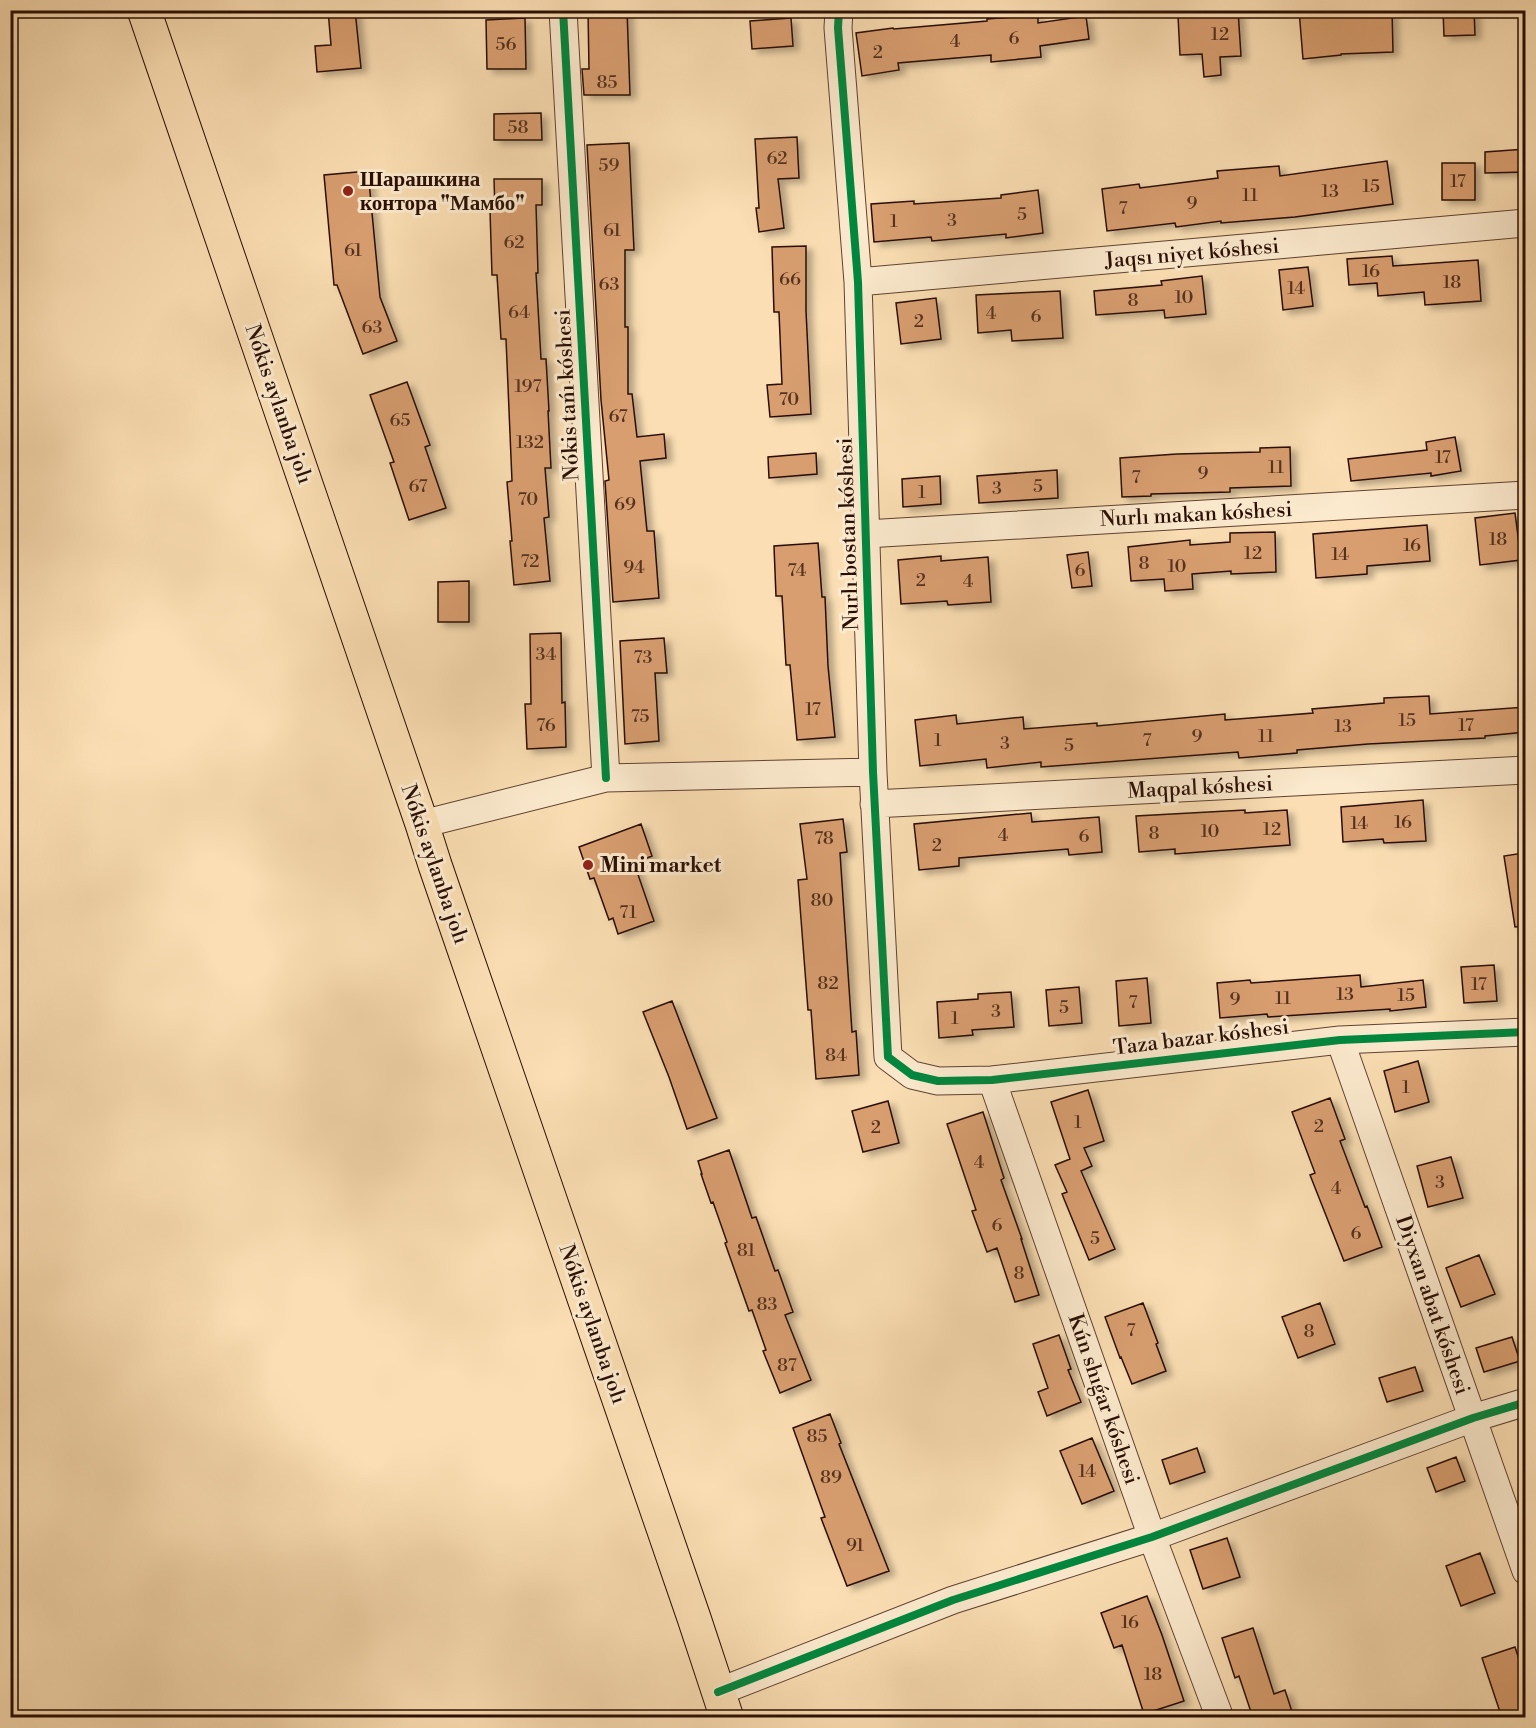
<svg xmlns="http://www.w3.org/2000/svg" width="1536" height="1728" viewBox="0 0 1536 1728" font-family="'Libre Bodoni',serif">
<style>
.building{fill:#d89e70;stroke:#290e04;stroke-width:1.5;filter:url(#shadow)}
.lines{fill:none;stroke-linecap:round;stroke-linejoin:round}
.minor-casing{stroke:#5e4230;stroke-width:29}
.major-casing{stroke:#290e04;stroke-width:35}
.minor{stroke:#fceace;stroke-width:27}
.major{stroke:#fbdeb3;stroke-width:33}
.cycleway-casing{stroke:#fceace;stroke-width:11}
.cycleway{stroke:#00873e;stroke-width:8}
.poi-dot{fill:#8f2418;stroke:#fceace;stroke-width:2}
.labels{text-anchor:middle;stroke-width:6;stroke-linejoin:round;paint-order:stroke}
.number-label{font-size:18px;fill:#55321f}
.poi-label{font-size:21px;font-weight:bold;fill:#290e04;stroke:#fceace;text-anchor:start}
.street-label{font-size:21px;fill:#290e04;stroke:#fceace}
</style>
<defs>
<filter id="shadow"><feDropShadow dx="6" dy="4" stdDeviation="3" flood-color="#0004"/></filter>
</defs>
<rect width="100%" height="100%" fill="#fbdeb3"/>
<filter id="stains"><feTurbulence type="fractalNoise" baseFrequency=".00333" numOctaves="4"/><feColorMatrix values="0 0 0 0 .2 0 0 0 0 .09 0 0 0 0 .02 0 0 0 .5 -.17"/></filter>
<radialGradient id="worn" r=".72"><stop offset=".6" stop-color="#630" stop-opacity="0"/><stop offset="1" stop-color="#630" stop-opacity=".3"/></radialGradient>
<path class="building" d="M328,10H355L361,68L317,72L315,46L331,45Z
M588,10H627L630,95H584L582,69H589Z
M1238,10L1241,56L1220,57L1221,75L1204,77L1202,54L1180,55L1178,16Z
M1299,10H1392L1393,52L1341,54V55L1303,59Z
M1443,10H1474L1475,35L1444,36Z
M1038,15V23L1086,16L1089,39L1040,46L1041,57L991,62V55L898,63L899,70L862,76L856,33L893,28L894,29L987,21V19Z
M525,18L526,69H487L486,20Z
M791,18L793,46L752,49L750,21Z
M541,113L542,140H494V114Z
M797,137L799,178L778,179L784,228L759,232L756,208H759L755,139Z
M629,143L634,250H625V327H628V394H632L637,437L664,434L666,458L640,461L647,531H654L659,598L613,602L605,481L609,480L601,400L587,145Z
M1526,149V172L1485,173V152Z
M1387,161L1393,204L1295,217L1221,223V221L1176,227L1175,223L1107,231L1102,189L1139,184L1140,188L1218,178L1217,171L1279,166L1280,176Z
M1442,163H1475V200H1442Z
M368,171L380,297L397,341L363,354L337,285H334L324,175Z
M494,179H542V205H536L538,273H536L541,359H546L549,411H548L551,468H545L549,517L544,518L550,581L514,585L510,541H512L507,482L512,481L506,339H501L497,275H492L490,210H495Z
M1038,190L1043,233L1006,238V234L932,241L931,237L874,242L871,204L914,201V204L1001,198V195Z
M806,246V311L811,414L770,417L767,385L782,384L779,312H774L772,247Z
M1392,256L1393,266L1478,260L1481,301L1425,305L1424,292L1378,296L1377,283L1349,285L1347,259Z
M1308,267L1313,306L1283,310L1279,270Z
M1202,276L1206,314L1165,318L1164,310L1096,315L1094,291L1162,285L1161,281Z
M1060,291L1063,338L1012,341L1011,330L978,333L976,295Z
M936,298L941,339L901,344L896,303Z
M407,382L430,445L425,447L446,508L409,520L390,463L394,462L370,395Z
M1455,437L1461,471L1431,476V473L1351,481L1348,459L1427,450L1426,442Z
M1290,447L1291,486L1230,488V492L1151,494V496L1122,497L1120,458L1177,454L1260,452V448Z
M816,453L817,474L769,478L768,457Z
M1057,470L1058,498L979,503L977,476Z
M940,476L941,504L903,507L902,479Z
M1515,513L1521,560L1480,565L1475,518Z
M1427,525L1430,561L1367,566V574L1316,578L1313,534Z
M1275,532L1276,572L1231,574V571L1192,574L1193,589L1165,591L1164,579L1131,581L1128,547L1190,540V545L1230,542V533Z
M818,543L822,597H825L828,666L835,737L797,740L790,665H786L782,596H776L774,546Z
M1088,552L1092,586L1072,588L1067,555Z
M941,556V561L988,557L991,602L948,605L947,601L901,604L898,560Z
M469,581V622H438V582Z
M561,633L562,703L565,702L566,747L527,749L525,704H531L530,634Z
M664,638L667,673H655L659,741L625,744L620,641Z
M1429,696L1430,714L1526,707V732L1485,736V738L1368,744L1297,750V753L1239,758L1238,752L1041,767V762L987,768L986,759L920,766L915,720L956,715L957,724L1023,717L1024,729L1097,723V726L1225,714V720L1313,713L1312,709L1384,703V698Z
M1423,800L1426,841L1384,843L1383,839L1343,842L1341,807Z
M1245,810V813L1287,810L1290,845L1175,854V849L1139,852L1136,816Z
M1031,813L1032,822L1099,817L1102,852L1069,855L1068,849L959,858V866L919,870L914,824Z
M843,819L847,852L840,853L852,1032L856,1031L859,1075L816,1079L811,1010H808L798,880L807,879L800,824Z
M641,824L652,856L634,863L654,921L618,934L613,918L609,920L594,878L590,879L579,847Z
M1523,853L1526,872V926L1515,927L1504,856Z
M1494,965L1497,1001L1464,1003L1461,967Z
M1360,975L1361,987L1423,980L1426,1007L1390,1011V1009L1268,1017L1267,1014L1220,1018L1217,983L1250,980L1251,983Z
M1147,978L1151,1023L1119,1026L1116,981Z
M1079,987L1082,1023L1049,1026L1046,990Z
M1011,992L1014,1027L972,1030L973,1035L939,1038L937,1002L978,999V994Z
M672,1001L717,1118L687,1129L669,1077L643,1012Z
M1418,1061L1429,1102L1395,1112L1384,1071Z
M1088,1090L1104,1141L1084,1148L1092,1166L1081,1171L1115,1249L1089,1260L1062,1194L1067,1192L1055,1165L1070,1159L1051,1102Z
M1330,1098L1345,1139L1340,1141L1365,1207L1367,1206L1382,1247L1344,1261L1310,1175L1315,1173L1292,1112Z
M888,1101L899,1143L863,1152L852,1111Z
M983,1112L1004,1178L1001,1180L1022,1239H1021L1039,1295L1015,1302L997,1248L987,1252L972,1211L976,1210L947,1124Z
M729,1150L752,1218L756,1217L775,1271L778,1270L793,1312L785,1315L811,1380L780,1393L763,1351L766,1350L752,1310L749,1311L725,1243L727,1242L713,1202L711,1203L701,1174H702L698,1161Z
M1451,1157L1463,1198L1428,1207L1417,1166Z
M1479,1255L1495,1294L1461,1307L1446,1268Z
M1143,1303L1158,1343L1156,1344L1166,1371L1132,1384L1121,1357L1120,1358L1105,1317Z
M1320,1303L1335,1344L1298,1358L1282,1317Z
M1059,1335L1071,1369L1068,1370L1081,1402L1047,1416L1038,1392L1048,1388L1033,1344Z
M1512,1337L1520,1361L1484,1372L1476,1348Z
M1415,1367L1423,1391L1387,1402L1379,1378Z
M830,1414L841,1443L839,1444L889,1571L847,1586L821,1518L825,1517L793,1428Z
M1092,1438L1114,1491L1082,1504L1060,1451Z
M1197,1448L1205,1472L1170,1484L1162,1460Z
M1456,1457L1465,1481L1436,1492L1427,1468Z
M1227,1538L1240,1577L1203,1589L1190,1550Z
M1480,1553L1495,1593L1461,1606L1446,1566Z
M1147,1596L1162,1635L1184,1701L1144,1714L1122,1645L1114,1648L1101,1613Z
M1253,1628L1274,1694L1285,1690L1294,1718H1253L1239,1676L1235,1678L1222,1638Z
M1515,1647L1523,1672L1519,1673L1526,1691V1718H1502L1482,1658Z"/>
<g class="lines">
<defs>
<path id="minor" d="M563,10L606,778
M839,10L838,28L858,282L873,772L888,1057L912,1075L938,1081L992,1080L1340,1040L1526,1032
M858,282L1526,223
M866,534L1526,495
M874,804L1526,770
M422,824L606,778L873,772
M1340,1040L1526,1571
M992,1080L1152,1537L1220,1718
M718,1692L953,1600L1152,1537L1473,1418L1526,1402"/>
<path id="major" d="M144,10L422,824L435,865L694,1618L727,1718"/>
</defs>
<use href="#minor" class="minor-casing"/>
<use href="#major" class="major-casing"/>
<use href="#minor" class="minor"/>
<use href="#major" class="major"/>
<defs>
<path id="cycleway" d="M563,10L606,778
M839,10L838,28L858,282L873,772L888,1057L912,1075L938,1081L992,1080L1340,1040L1526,1032
M718,1692L953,1600L1152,1537L1473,1418L1526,1402"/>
</defs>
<use href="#cycleway" class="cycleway-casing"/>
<use href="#cycleway" class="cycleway"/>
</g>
<g class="poi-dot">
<circle cx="348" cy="191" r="6"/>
<circle cx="588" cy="865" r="6"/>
</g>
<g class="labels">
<g class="number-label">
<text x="1220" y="40">12</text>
<text x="1014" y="44">6</text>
<text x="955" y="47">4</text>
<text x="506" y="50">56</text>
<text x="878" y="58">2</text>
<text x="607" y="88">85</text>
<text x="518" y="133">58</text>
<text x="777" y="164">62</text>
<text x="609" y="171">59</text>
<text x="1458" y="187">17</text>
<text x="1371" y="192">15</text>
<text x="1330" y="197">13</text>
<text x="1250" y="201">11</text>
<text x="1192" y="209">9</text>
<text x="1123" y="214">7</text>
<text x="1022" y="220">5</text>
<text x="952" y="226">3</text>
<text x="894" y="227">1</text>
<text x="612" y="236">61</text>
<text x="514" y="248">62</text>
<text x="353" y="256">61</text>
<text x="1371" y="277">16</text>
<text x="790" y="285">66</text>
<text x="1452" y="288">18</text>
<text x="609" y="290">63</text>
<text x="1296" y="294">14</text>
<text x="1184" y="303">10</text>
<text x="1133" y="306">8</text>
<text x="519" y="318">64</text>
<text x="991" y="319">4</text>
<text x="1036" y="322">6</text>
<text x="919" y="327">2</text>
<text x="372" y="333">63</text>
<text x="528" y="392">197</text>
<text x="789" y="405">70</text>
<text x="618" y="422">67</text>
<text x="400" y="426">65</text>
<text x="530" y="448">132</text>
<text x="1443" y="463">17</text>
<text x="1276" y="473">11</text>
<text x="1203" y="479">9</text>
<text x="1136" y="483">7</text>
<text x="418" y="492">67</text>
<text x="1038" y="492">5</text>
<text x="997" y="494">3</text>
<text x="922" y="498">1</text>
<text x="528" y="505">70</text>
<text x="625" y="510">69</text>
<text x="1498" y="545">18</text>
<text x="1412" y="551">16</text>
<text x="1253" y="559">12</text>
<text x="1340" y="560">14</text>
<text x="530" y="567">72</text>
<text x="1144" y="569">8</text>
<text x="1177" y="572">10</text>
<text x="634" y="573">94</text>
<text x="797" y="576">74</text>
<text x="1080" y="576">6</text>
<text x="921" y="586">2</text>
<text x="968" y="587">4</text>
<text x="546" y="660">34</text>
<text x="643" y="663">73</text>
<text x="813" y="715">17</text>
<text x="640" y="722">75</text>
<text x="1407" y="726">15</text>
<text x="546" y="731">76</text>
<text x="1466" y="731">17</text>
<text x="1343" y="732">13</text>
<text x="1197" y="742">9</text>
<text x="1266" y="742">11</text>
<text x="938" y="746">1</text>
<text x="1147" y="746">7</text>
<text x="1005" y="749">3</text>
<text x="1069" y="751">5</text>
<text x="1403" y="828">16</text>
<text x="1359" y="829">14</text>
<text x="1272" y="835">12</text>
<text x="1210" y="837">10</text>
<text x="1154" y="839">8</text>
<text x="1003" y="841">4</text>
<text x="1084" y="842">6</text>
<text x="824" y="844">78</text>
<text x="937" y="851">2</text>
<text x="822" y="906">80</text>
<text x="628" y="918">71</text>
<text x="828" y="989">82</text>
<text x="1479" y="990">17</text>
<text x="1345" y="1000">13</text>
<text x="1406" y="1001">15</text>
<text x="1283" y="1004">11</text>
<text x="1235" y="1005">9</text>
<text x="1133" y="1008">7</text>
<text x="1064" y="1013">5</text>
<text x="996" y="1017">3</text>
<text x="955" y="1024">1</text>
<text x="836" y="1061">84</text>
<text x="1406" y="1093">1</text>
<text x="1078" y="1128">1</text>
<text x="1319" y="1132">2</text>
<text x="876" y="1133">2</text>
<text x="979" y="1168">4</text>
<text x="1440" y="1188">3</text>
<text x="1336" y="1194">4</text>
<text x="997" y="1231">6</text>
<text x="1356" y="1239">6</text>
<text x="1095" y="1244">5</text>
<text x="746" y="1256">81</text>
<text x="1019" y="1279">8</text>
<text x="767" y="1310">83</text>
<text x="1131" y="1336">7</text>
<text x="1309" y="1337">8</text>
<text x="787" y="1371">87</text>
<text x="817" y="1442">85</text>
<text x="1087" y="1477">14</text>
<text x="831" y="1483">89</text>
<text x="855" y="1551">91</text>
<text x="1130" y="1628">16</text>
<text x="1153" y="1680">18</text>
</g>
<g class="poi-label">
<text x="360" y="186">Шарашкина<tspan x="360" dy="24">контора "Мамбо"</tspan></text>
<text x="600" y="872">Mini market</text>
</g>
<g class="street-label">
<text transform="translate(1192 253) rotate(-5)" y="7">Jaqsı niyet kóshesi</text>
<text transform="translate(567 395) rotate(-93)" y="7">Nókis tańı kóshesi</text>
<text transform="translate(279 404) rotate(71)" y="7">Nókis aylanba jolı</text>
<text transform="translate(1196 514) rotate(-3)" y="7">Nurlı makan kóshesi</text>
<text transform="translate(848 534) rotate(-92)" y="7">Nurlı bostan kóshesi</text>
<text transform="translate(1200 787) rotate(-3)" y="7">Maqpal kóshesi</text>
<text transform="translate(435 864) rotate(71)" y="7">Nókis aylanba jolı</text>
<text transform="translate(1201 1037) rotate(-7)" y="7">Taza bazar kóshesi</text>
<text transform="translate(1433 1305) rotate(71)" y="7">Diyxan abat kóshesi</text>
<text transform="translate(593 1324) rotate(71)" y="7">Nókis aylanba jolı</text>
<text transform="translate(1104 1399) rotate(71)" y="7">Kún shıǵar kóshesi</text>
</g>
</g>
<rect width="1536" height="1728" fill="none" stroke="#fbdeb3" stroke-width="36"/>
<rect x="12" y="12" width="1512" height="1704" fill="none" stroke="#290e04" stroke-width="3"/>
<rect x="18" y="18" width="1500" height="1692" fill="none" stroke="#290e04" stroke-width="1.5"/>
<rect width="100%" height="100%" filter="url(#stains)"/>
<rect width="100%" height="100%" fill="url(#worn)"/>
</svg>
